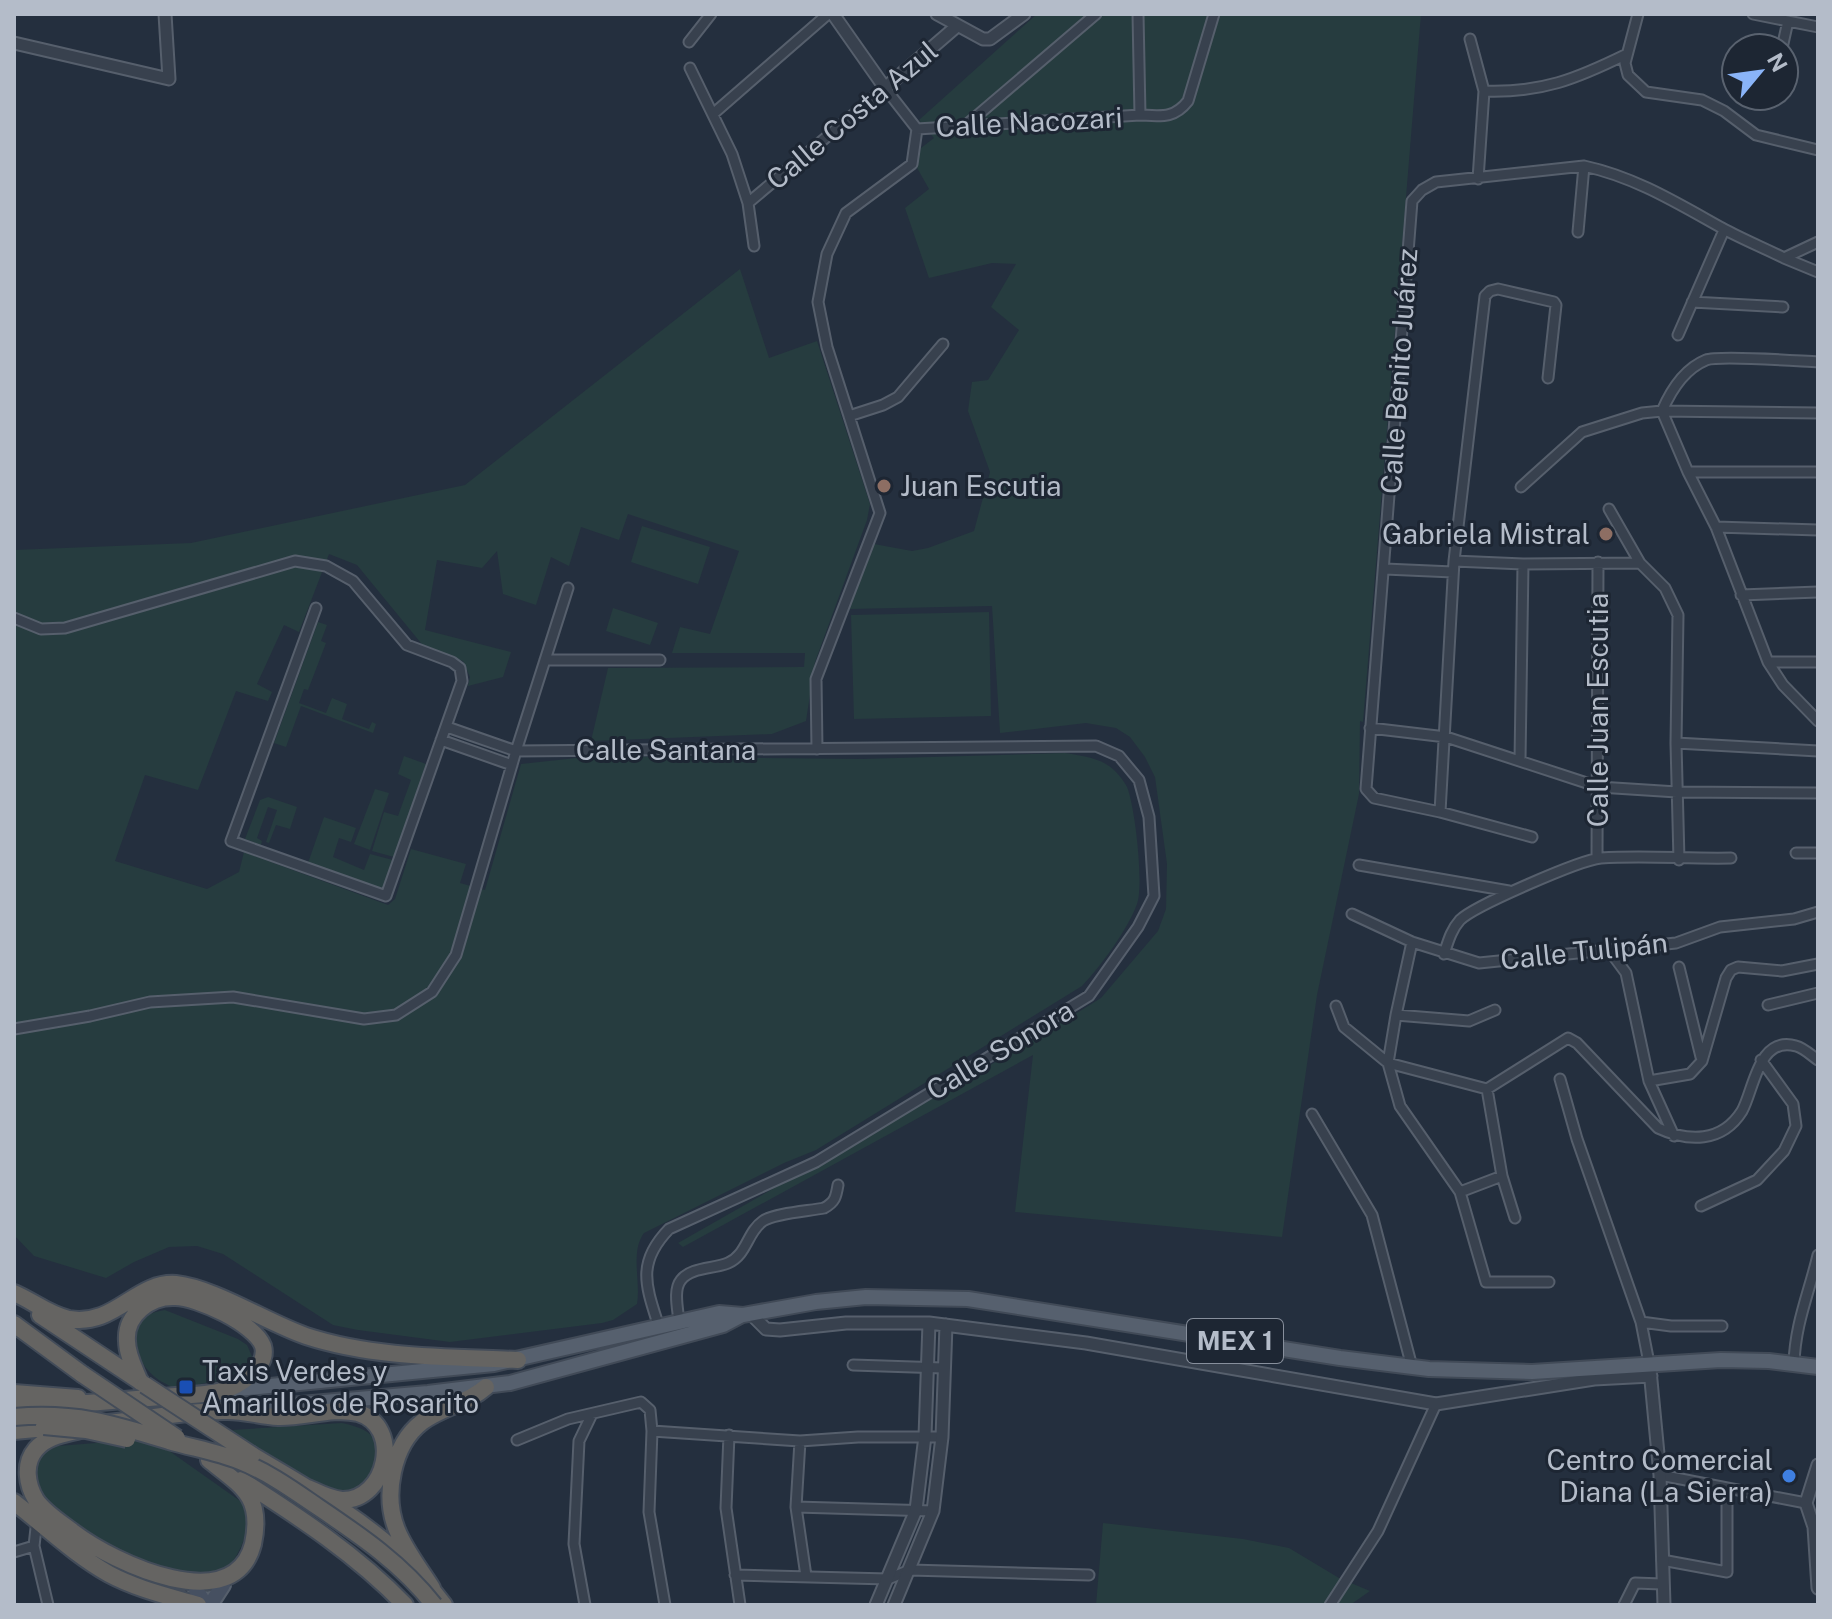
<svg xmlns="http://www.w3.org/2000/svg" width="1832" height="1619" viewBox="0 0 1832 1619" font-family="'Public Sans',sans-serif">
<style>
.green{fill:#263c3f}
.lines{fill:none;stroke-linecap:round;stroke-linejoin:round}
.minor-casing{stroke:#565f6c;stroke-width:13}
.tertiary-casing{stroke:#565f6c;stroke-width:15}
.secondary-casing{stroke:#565f6c;stroke-width:18}
.primary-casing{stroke:#414a57;stroke-width:18}
.trunk-casing{stroke:#434c59;stroke-width:20}
.minor{stroke:#38414e;stroke-width:9}
.tertiary{stroke:#38414e;stroke-width:11}
.secondary{stroke:#465061;stroke-width:14}
.primary{stroke:#56606e;stroke-width:14}
.trunk{stroke:#656462;stroke-width:16}
.trunk-bridge-casing{stroke:#434c59;stroke-width:20;stroke-linecap:butt}
.trunk-bridge{stroke:#656462;stroke-width:16}
.education-dot{fill:#8d6e63;stroke:#1d2633;stroke-width:3}
.transit-dot{fill:#1a4fb4;stroke:#1d2633;stroke-width:3}
.shop-dot{fill:#3f7fe0;stroke:#1d2633;stroke-width:3}
.labels{text-anchor:middle;stroke-width:6;stroke-linejoin:round;paint-order:stroke}
.shield{fill:#1d2633;stroke:#878f9c;stroke-width:2}
.shield-label{font-size:26px;font-weight:bold;fill:#b4bcc9}
.street-label{font-size:28px;fill:#b4bcc9;stroke:#1d2633}
.poi-label{font-size:28px;fill:#b4bcc9;stroke:#1d2633;text-anchor:start}
</style>
<rect width="100%" height="100%" fill="#242f3e"/>
<path class="green" d="M1037,14H1421L1363,722L1360,721L1359,794L1317,995L1282,1237L1015,1212L1033,1055L683,1247L678,1243L1027,1044L1101,998L1158,931L1166,909L1167,864L1155,777L1145,757L1130,737L1116,728L1086,723L1000,733L992,606L848,609L874,544L912,551L928,548L974,531L990,472L968,411L972,382L988,380L1019,330L991,307L1016,264L992,263L929,278L905,208L929,189L916,166L921,148L934,138L919,120Z
M740,269L769,358L817,341L870,504L867,520L815,662L806,721L772,734L591,741L608,668L804,667L805,653H672L680,627L710,634L739,551L628,514L619,540L581,527L569,566L551,557L536,605L503,594L497,551L482,568L437,560L425,630L511,652L503,677L468,686L470,677L463,661L425,648L357,565L329,554L299,632L284,625L257,684L272,692L268,701L236,691L198,790L145,775L115,861L207,889L239,872L244,852L388,905L395,899L411,849L466,864L460,883L485,890L521,764L595,756L862,759L1065,753C1083,756 1103,758 1116,772C1120,776 1125,783 1127,787C1135,806 1144,885 1137,904C1128,929 1101,966 1082,986L816,1150L784,1163L644,1233C630,1252 641,1282 637,1304L613,1320L602,1323L450,1342L358,1330L333,1325L223,1254L197,1246L169,1247L134,1262L106,1278L34,1256L14,1235V550L191,543L465,485Z
M642,526L710,547L698,584L631,562Z
M613,608L658,623L650,645L606,631Z
M989,612L991,716L854,719L851,615Z
M318,622L327,625L321,641L326,643L308,690L304,689L299,703L326,713L332,698L347,704L342,719L369,729L372,722L376,724L373,733L301,706L286,747L274,743Z
M404,756L426,764L394,857L372,851L384,812L398,816L411,780L398,774Z
M375,789L389,793L370,850L354,844Z
M268,797L297,807L290,829L276,825L269,843L266,842L277,810L268,807L257,838L262,841L261,845L245,839L260,800Z
M324,817L356,828L351,842L339,838L333,857L364,870L370,854L393,860L382,890L308,863Z
M165,1310L238,1339L247,1345L254,1361C233,1382 234,1379 205,1383C195,1385 182,1389 173,1388C171,1387 165,1383 162,1382C130,1362 119,1316 165,1310Z
M342,1423C386,1432 380,1449 369,1485L349,1494L310,1485L232,1430Z
M147,1439L158,1443L243,1503C254,1531 238,1559 218,1579L139,1568L46,1506L33,1479L39,1455L58,1446Z
M1103,1523L1243,1539L1289,1548L1339,1578L1370,1591L1350,1605H1096Z"/>
<g class="lines">
<defs>
<path id="minor" d="M1138,14L1140,115
M1638,14L1625,63L1628,75L1646,92L1702,100L1724,111L1756,135L1818,150
M1753,14L1818,27
M1470,39L1484,91L1478,179
M689,42L711,14
M1782,48L1788,21
M690,68L732,154L748,203L754,246
M1484,91C1542,93 1576,79 1627,54
M713,114L828,14
M965,126L1096,14
M917,129L1140,115C1161,116 1174,119 1188,101L1214,14
M748,203L885,88L917,129
M1578,232L1584,166
M1784,258L1818,272
M1692,302L1783,307
M1678,335L1724,230
M1662,411L1688,472L1716,527L1768,662L1783,685L1818,721
M1662,411C1671,390 1684,369 1706,360C1720,355 1797,361 1818,362
M849,416L883,405L898,397L943,344
M1688,472H1818
M1521,487L1582,432L1642,413L1662,411L1818,413
M1609,509L1640,563
M1716,527L1818,530
M1454,561L1523,564L1640,563L1665,588L1678,615L1676,743L1679,860
M1385,569L1453,572
M1741,595L1818,592
M14,618L41,629L65,628L295,561L326,566L353,581L407,645L452,662L460,668L462,681L386,896L231,841L316,608
M545,660H660
M1768,662H1818
M447,727L516,751L1096,746L1119,756L1139,780L1149,817L1154,896L1138,927L1089,996L816,1162L669,1229C636,1263 646,1286 659,1327
M1370,728L1446,737L1599,787L1677,792L1818,793
M441,740L512,765
M1676,743L1818,751
M817,749L816,679L880,513L827,347L818,302L827,254L846,213L912,164L917,129
M1520,760L1523,564
M1440,812L1454,561L1485,296L1490,291L1498,289L1554,302L1556,305L1548,378
M1532,837L1440,812L1374,798L1366,789L1412,201L1422,190L1436,182L1584,166C1635,177 1677,203 1722,228C1742,239 1764,248 1784,258L1818,242
M1796,853H1818
M1597,858L1598,562
M1359,865L1509,891
M1352,914L1412,942L1479,963L1676,943L1720,927L1794,919L1818,912
M1412,942L1396,1015L1388,1063L1400,1106L1460,1192L1486,1282H1549
M1609,950L1626,973L1649,1081L1674,1136
M1444,954C1448,942 1451,930 1460,920C1474,906 1580,860 1601,858C1644,855 1688,859 1731,858
M1679,967L1701,1057
M1768,1005L1818,993
M1336,1006L1344,1027L1388,1063L1487,1089L1568,1038L1577,1043L1658,1128C1688,1142 1722,1143 1742,1111C1754,1090 1758,1035 1796,1046C1804,1048 1812,1056 1818,1060
M1396,1015L1469,1021L1495,1010
M14,1029L90,1016L150,1002L233,997L364,1019L396,1015L432,992L456,955L516,751L568,588
M1560,1079L1577,1139L1641,1322L1649,1363
M1649,1081L1690,1074L1702,1061L1726,978L1731,970L1738,967L1782,971L1818,964
M1487,1089L1502,1176L1515,1218
M1312,1114L1372,1215L1412,1367
M1460,1192L1502,1176
M1701,1206L1757,1180L1784,1151L1796,1126L1793,1104L1761,1060
M679,1322C678,1309 673,1290 681,1280C691,1267 714,1269 728,1263C747,1255 747,1232 763,1221C775,1213 809,1211 824,1208C835,1202 836,1197 838,1185
M1641,1322L1671,1326H1722
M1794,1364C1795,1324 1809,1293 1818,1255
M853,1365L943,1368
M652,1431L800,1441L858,1437H942
M729,1435L726,1508L740,1605
M517,1440L568,1419L641,1402L650,1410L652,1431L649,1512L665,1605
M800,1441L796,1507L806,1576
M1660,1475L1806,1503
M796,1507L933,1511
M37,1519L34,1546L48,1605
M14,1552L34,1546
M1662,1560L1727,1572V1489
M735,1575L888,1579L910,1570L1089,1575
M585,1605L574,1544L579,1441L592,1414
M1330,1605L1378,1531L1436,1404
M1624,1605L1635,1583L1662,1584"/>
<path id="tertiary" d="M833,14L885,88L957,26
M937,14L983,39H990L1024,14
M14,43L169,79L165,14
M751,1314L766,1329L780,1330L846,1323H929L1086,1343L1436,1404L1594,1379L1651,1376
M1650,1370L1660,1475L1664,1605
M1818,1465L1806,1503L1814,1527L1818,1588
M876,1605L916,1510L925,1436L929,1323
M894,1605L933,1511L942,1437L946,1325"/>
<path id="secondary" d="M196,1590L206,1605
M210,1605L223,1585"/>
<path id="primary" d="M228,1390L494,1364L719,1313L743,1315L816,1302L866,1297L968,1299L1340,1358L1429,1369L1532,1372L1721,1360L1769,1361L1818,1367
M243,1409L428,1393L510,1383L723,1325L742,1315"/>
<path id="trunk" d="M14,1293C33,1301 49,1315 69,1319C115,1327 136,1281 176,1284C214,1288 268,1323 306,1336C373,1358 448,1357 518,1360
M40,1315L141,1382
M14,1324L82,1374
M14,1393L78,1398
M14,1409C63,1405 112,1401 161,1397C180,1395 203,1396 222,1391C239,1386 269,1367 263,1346C255,1324 197,1297 175,1297C150,1296 125,1315 127,1341C127,1355 135,1369 140,1382
M108,1423C146,1419 185,1411 224,1411C242,1410 260,1416 278,1417C304,1418 332,1407 358,1413C403,1426 387,1501 342,1500C330,1499 319,1493 308,1488
M80,1430C65,1434 47,1436 36,1449C23,1464 27,1485 36,1500C45,1513 60,1522 73,1532C115,1564 234,1619 253,1544C263,1497 243,1487 209,1460
M14,1431L57,1427
M252,1455C307,1488 363,1518 409,1564
M241,1480C299,1517 357,1555 405,1605
M14,1502C45,1526 75,1555 109,1574C137,1589 168,1596 198,1605
M425,1581L444,1605
M432,1588C420,1569 405,1550 397,1530C383,1496 392,1445 422,1422C442,1407 467,1404 486,1387"/>
</defs>
<use href="#minor" class="minor-casing"/>
<use href="#tertiary" class="tertiary-casing"/>
<use href="#secondary" class="secondary-casing"/>
<use href="#primary" class="primary-casing"/>
<use href="#trunk" class="trunk-casing"/>
<use href="#minor" class="minor"/>
<use href="#tertiary" class="tertiary"/>
<use href="#secondary" class="secondary"/>
<use href="#primary" class="primary"/>
<use href="#trunk" class="trunk"/>
<defs>
<path id="trunk-bridge" d="M82,1374L177,1438
M145,1385L252,1455
M14,1417C76,1412 111,1423 169,1441C193,1448 217,1452 240,1461C268,1472 293,1490 318,1507C361,1536 402,1564 434,1605
M44,1426L86,1430L127,1439"/>
</defs>
<use href="#trunk-bridge" class="trunk-bridge-casing"/>
<use href="#trunk-bridge" class="trunk-bridge"/>
</g>
<g class="education-dot">
<circle cx="884" cy="486" r="8"/>
<circle cx="1606" cy="534" r="8"/>
</g>
<rect class="transit-dot" x="178" y="1379" width="16" height="16" rx="4"/>
<circle class="shop-dot" cx="1789" cy="1476" r="8"/>
<g class="labels">
<rect class="shield" x="1187" y="1319" width="96" height="44" rx="6"/>
<g class="shield-label">
<text x="1235" y="1350">MEX 1</text>
</g>
<g class="street-label">
<text transform="translate(852 115) rotate(-40)" y="10">Calle Costa Azul</text>
<text transform="translate(1029 122) rotate(-3)" y="10">Calle Nacozari</text>
<text transform="translate(1399 371) rotate(-86)" y="10">Calle Benito Juárez</text>
<text transform="translate(1598 710) rotate(-90)" y="10">Calle Juan Escutia</text>
<text x="666" y="760">Calle Santana</text>
<text transform="translate(1584 951) rotate(-6)" y="10">Calle Tulipán</text>
<text transform="translate(1000 1050) rotate(-31)" y="10">Calle Sonora</text>
</g>
<g class="poi-label">
<text x="900" y="496">Juan Escutia</text>
<text x="1590" y="544" text-anchor="end">Gabriela Mistral</text>
<text x="202" y="1381">Taxis Verdes y<tspan x="202" dy="32">Amarillos de Rosarito</tspan></text>
<text x="1773" y="1470" text-anchor="end">Centro Comercial<tspan x="1773" dy="32">Diana (La Sierra)</tspan></text>
</g>
</g>
<rect width="1832" height="1619" fill="none" stroke="#b4bcc9" stroke-width="32"/>
<g transform="translate(1760 72) rotate(61)"><circle r="38" fill="#1d2633" stroke="#59626f" stroke-width="2"/>
<path d="M0-6L14 30L0 20L-14 30Z" fill="#8ab4f8"/>
<text y="-12" font-size="22" font-weight="bold" text-anchor="middle" fill="#b4bcc9">N</text>
</g>
</svg>
